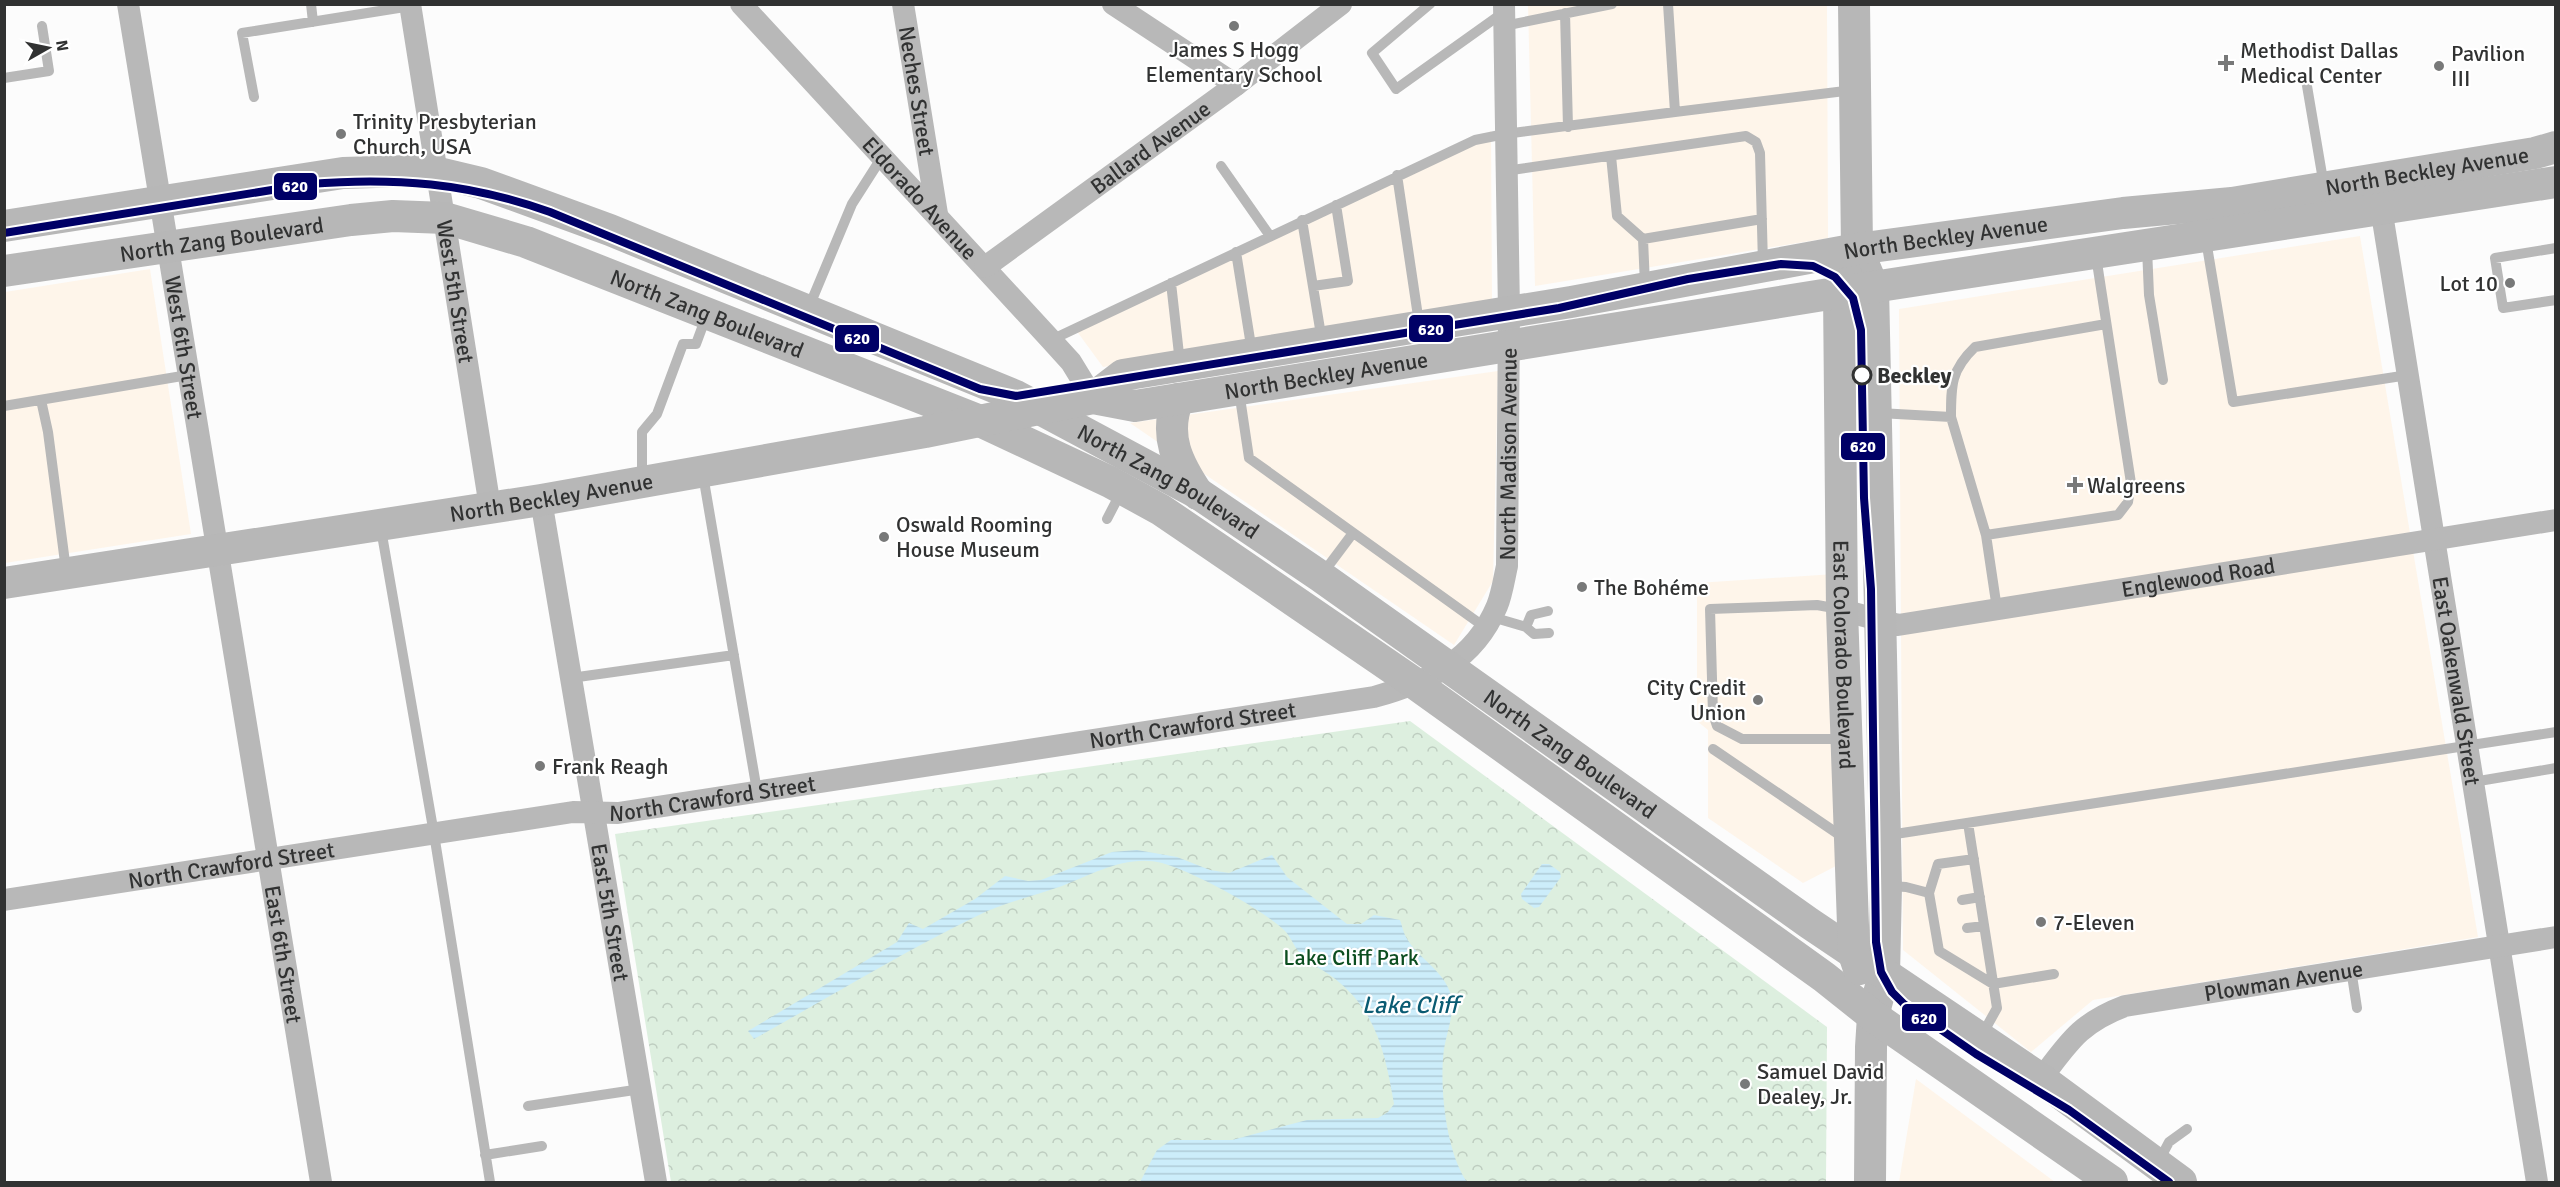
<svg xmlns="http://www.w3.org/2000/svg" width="2560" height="1187" viewBox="0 0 2560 1187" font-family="Signika,sans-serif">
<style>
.commercial{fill:#fef5ea}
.park{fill:url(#park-crowns)}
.water{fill:url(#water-rules)}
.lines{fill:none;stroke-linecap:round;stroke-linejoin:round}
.lane{stroke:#b8b8b8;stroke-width:10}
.street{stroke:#b8b8b8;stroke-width:22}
.secondary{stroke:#b7b7b7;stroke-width:32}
.tram-1-casing{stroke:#fff;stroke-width:12}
.tram-1{stroke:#006;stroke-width:8}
.poi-dot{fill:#787979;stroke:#fff;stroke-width:2}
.stop-dot{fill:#fff;stroke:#313232;stroke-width:3}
.labels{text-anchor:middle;stroke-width:4.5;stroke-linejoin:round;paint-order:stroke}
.poi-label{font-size:22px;fill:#313232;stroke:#fff;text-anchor:start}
.street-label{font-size:22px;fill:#313232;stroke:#fff}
.stop-label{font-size:22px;font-weight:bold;fill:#313232;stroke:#fff;text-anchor:start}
.park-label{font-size:22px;fill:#0c4e20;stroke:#fff}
.water-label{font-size:24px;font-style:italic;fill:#0a5b72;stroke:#fff}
.line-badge{stroke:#fff;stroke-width:2}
.badge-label{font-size:16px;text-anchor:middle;font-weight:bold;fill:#fff}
</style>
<defs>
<pattern id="park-crowns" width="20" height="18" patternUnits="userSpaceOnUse" patternTransform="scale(1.5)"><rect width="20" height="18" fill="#ddefdf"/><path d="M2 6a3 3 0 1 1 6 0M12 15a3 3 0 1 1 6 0" fill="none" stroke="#becdc0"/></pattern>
<pattern id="water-rules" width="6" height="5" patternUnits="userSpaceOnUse" patternTransform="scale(1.5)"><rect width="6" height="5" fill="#ccedfa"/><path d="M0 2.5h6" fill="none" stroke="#b0ccd7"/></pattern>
</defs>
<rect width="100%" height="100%" fill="#fcfcfc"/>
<path class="commercial" d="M1528,5H1827L1828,238L1535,286Z
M1491,131L1492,300L1103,367L1073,326L1419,170Z
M2360,236L2478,937L2093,1000L2031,1052L1903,950L1899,309Z
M150,269L191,534L5,563V292Z
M1498,371L1493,581L1454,645L1130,423Z
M1835,574L1838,865L1803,883L1708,818V730L1697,721V583Z
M1916,1079L2055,1182H1899Z"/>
<path class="park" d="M1410,721L1827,1027L1826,1182H671L615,834Z"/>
<path class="water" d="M1137,850L1177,857L1210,870L1229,873L1272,855L1287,877L1347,924H1361L1374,915L1400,920C1402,925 1403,932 1406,937C1417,958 1444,970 1451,995C1455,1014 1447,1030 1444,1049C1439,1086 1446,1152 1467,1182H1140L1157,1150L1171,1140H1232L1307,1120L1378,1118L1388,1112L1394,1104C1386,1058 1378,1015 1340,983C1328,972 1311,965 1300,953C1294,947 1291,937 1285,931C1261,908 1194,872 1162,863C1127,854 1093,874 1062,886C1034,896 1003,903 977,916C901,953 828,998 754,1039L748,1031L897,942L909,923L923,929L975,899L1005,876L1028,881L1041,880L1112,852Z
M1542,864H1549L1560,872L1561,877L1539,907L1534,908L1522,899L1521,894Z"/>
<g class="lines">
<path class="lane" d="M311,4L313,22
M1430,4L1372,53L1396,89L1504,12
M1565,13L1568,127
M1504,26L1612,4
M4,78L49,71L42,26
M2306,80L2324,186
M254,97L242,33L411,6
M1675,112L1853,90
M1611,156L1617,216L1643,239L1645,285
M1221,166L1270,236
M1505,171L1746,136L1756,142L1760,153L1763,264
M1397,175L1419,323
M1302,220L1322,341
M1643,239L1762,219
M2206,240L2233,402L2408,375
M2147,248L2149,295L2163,380
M2556,248L2495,258L2503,308L2556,300
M1236,252L1252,352
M1171,283L1180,363
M1313,286L1348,281L1336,205
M809,307L852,204L882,157
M1051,340L1475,140L1505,134L1675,112L1668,4
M1239,391L1249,458L1486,628
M41,400L48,432L66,570
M4,406L188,375
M1879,413L1951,417L1986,535
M1951,417C1951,385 1951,370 1975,347L2106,324
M703,475L757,791
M642,478V432L657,414L683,344H696L706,317
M1107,519L1121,492
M381,529L434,834L490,1182
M1323,573L1353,533
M1839,609L1817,605L1710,609L1713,714L1717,726L1742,739H1844
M1997,609L1986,535L2118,515L2128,502L2131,483L2096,256
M1492,617L1526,627L1534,634L1549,633
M1526,627L1531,615L1548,611
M571,678L734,655
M1713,749L1844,838
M2473,782L2556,768
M1968,823L1997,1008L1982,1035
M1889,835L2556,732
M1890,886L1906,887L1929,893L1939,951L1993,984L2054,974
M1929,893L1938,864L1974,859
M1962,900L1980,897
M1967,928L1984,926
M2351,969L2357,1008
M528,1106L641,1089
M485,1155L542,1146
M2159,1161L2169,1142L2187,1129"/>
<g class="street">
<path id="s1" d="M128,4L321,1182"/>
<path id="s2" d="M410,4L490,507"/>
<path id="s3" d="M741,4L1051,340L1071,362L1093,398"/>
<path id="s4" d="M903,4L937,214"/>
<path d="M1113,4L1236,85"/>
<path id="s5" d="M2379,195L2537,1182"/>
<path id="s6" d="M985,267L1236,85L1341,4"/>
<path id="s7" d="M541,500L656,1182"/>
<path id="s8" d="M1842,610L1898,625L2556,520"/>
<path id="s9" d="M4,900L573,812L618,813L1374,697C1428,682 1474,661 1497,606C1502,594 1504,579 1507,566L1509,312L1504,4"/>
<path id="s10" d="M2041,1079C2069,1042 2080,1023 2125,1006L2556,937"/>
</g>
<g class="secondary">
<path d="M1854,4L1857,249L1873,287L1886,886L1884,975L1873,1016L1871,1047L1870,1182"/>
<path id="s11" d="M4,226L343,173L409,171L439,173L481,183L610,230L1016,396L1199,494L1320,576L1809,923L2041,1079L2181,1182"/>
<path id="s12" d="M4,271L351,220L393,216L445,218L526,242L980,421L1110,482L1161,510L1214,546L1417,685L1824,977L1873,1016L2112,1182"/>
<path id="s13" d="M1846,274L1839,292L1842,610L1854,954L1859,969"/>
<path id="s14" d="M1093,398L1123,375L1571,302L1857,249L2123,213L2232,203L2535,153L2556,147"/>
<path d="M1178,399C1163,436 1178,464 1198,494"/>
<path id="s15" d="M4,583L541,500L925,432L1093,398L1135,406L1873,287L2556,182"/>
</g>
<defs>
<path id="tram-1" d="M4,233L309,184C394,177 469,183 550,212L980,389L1016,396L1559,308L1688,279L1781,264L1813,266L1835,277L1853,298L1861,330L1864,498L1871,589L1876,942L1881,972L1892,992L1904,1004L1976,1054L2069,1110L2169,1182"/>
</defs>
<use href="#tram-1" class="tram-1-casing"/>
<use href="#tram-1" class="tram-1"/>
</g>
<g class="poi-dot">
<circle cx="1234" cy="26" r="6"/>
<path d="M2223 54h6v6h6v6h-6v6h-6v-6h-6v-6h6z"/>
<circle cx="2439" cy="66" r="6"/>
<circle cx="341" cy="134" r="6"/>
<circle cx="2510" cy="283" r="6"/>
<path d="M2072 476h6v6h6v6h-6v6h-6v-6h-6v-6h6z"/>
<circle cx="884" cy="537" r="6"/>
<circle cx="1582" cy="587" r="6"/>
<circle cx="1758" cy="700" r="6"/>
<circle cx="540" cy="766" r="6"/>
<circle cx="2041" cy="922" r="6"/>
<circle cx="1745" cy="1084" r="6"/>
</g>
<circle class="stop-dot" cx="1862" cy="375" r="9"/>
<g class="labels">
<g class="poi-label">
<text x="1234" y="57" text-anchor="middle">James S Hogg<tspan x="1234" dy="25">Elementary School</tspan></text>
<text x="2240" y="58">Methodist Dallas<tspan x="2240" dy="25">Medical Center</tspan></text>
<text x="2451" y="61">Pavilion<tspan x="2451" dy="25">III</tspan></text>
<text x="353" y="129">Trinity Presbyterian<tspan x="353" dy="25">Church, USA</tspan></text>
<text x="2498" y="291" text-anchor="end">Lot 10</text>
<text x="2087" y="493">Walgreens</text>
<text x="896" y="532">Oswald Rooming<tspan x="896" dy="25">House Museum</tspan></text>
<text x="1594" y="595">The Bohéme</text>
<text x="1746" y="695" text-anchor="end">City Credit<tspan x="1746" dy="25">Union</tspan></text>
<text x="552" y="774">Frank Reagh</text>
<text x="2053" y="930">7-Eleven</text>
<text x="1757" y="1079">Samuel David<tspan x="1757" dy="25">Dealey, Jr.</tspan></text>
</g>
<g class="street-label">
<text dy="8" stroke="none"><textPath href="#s4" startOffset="88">Neches Street</textPath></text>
<text dy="8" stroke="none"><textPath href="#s6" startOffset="204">Ballard Avenue</textPath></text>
<text dy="8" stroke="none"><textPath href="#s14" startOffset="1358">North Beckley Avenue</textPath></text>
<text dy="8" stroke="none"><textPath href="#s3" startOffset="264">Eldorado Avenue</textPath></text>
<text dy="8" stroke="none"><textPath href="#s14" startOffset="872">North Beckley Avenue</textPath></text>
<text dy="8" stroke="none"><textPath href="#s12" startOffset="220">North Zang Boulevard</textPath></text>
<text dy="8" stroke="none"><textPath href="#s2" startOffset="291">West 5th Street</textPath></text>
<text dy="8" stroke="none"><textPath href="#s12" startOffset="724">North Zang Boulevard</textPath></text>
<text dy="8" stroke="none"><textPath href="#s1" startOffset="348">West 6th Street</textPath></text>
<text dy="8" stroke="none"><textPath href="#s15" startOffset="1341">North Beckley Avenue</textPath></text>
<text dy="8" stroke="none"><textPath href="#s9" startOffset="1698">North Madison Avenue</textPath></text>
<text dy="8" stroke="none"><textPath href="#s11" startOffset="1233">North Zang Boulevard</textPath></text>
<text dy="8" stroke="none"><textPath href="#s15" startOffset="554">North Beckley Avenue</textPath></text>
<text dy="8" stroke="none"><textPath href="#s8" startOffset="362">Englewood Road</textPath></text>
<text dy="8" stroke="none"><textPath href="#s13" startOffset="382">East Colorado Boulevard</textPath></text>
<text dy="8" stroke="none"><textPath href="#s5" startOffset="492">East Oakenwald Street</textPath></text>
<text dy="8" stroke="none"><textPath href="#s9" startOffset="1202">North Crawford Street</textPath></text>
<text dy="8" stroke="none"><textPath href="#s11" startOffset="1719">North Zang Boulevard</textPath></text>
<text dy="8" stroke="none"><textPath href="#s9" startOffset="716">North Crawford Street</textPath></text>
<text dy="8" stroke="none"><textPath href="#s9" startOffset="230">North Crawford Street</textPath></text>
<text dy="8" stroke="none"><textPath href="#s7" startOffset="418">East 5th Street</textPath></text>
<text dy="8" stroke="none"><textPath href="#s1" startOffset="963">East 6th Street</textPath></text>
<text dy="8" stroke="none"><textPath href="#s10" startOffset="274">Plowman Avenue</textPath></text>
</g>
<g class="stop-label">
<text x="1877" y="383">Beckley</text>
</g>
<g class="park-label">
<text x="1351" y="965">Lake Cliff Park</text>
</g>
<g class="water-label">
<text x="1410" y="1013">Lake Cliff</text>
</g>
</g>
<g class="line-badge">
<rect x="273" y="172" width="45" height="29" rx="6" fill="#006"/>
<rect x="1408" y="314" width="46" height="29" rx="6" fill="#006"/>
<rect x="834" y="324" width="46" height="29" rx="6" fill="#006"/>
<rect x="1840" y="432" width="46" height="29" rx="6" fill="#006"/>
<rect x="1901" y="1003" width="46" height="29" rx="6" fill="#006"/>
</g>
<g class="badge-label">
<text x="295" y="192">620</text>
<text x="1431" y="335">620</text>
<text x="857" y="344">620</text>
<text x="1863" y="452">620</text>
<text x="1924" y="1024">620</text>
</g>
<rect width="2560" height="1187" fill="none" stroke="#313232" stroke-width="12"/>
<g transform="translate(48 48) rotate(81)" stroke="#ffffff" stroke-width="4.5" paint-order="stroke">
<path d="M0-4.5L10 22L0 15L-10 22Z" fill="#313232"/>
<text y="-9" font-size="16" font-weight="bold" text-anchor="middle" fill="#313232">N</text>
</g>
</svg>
